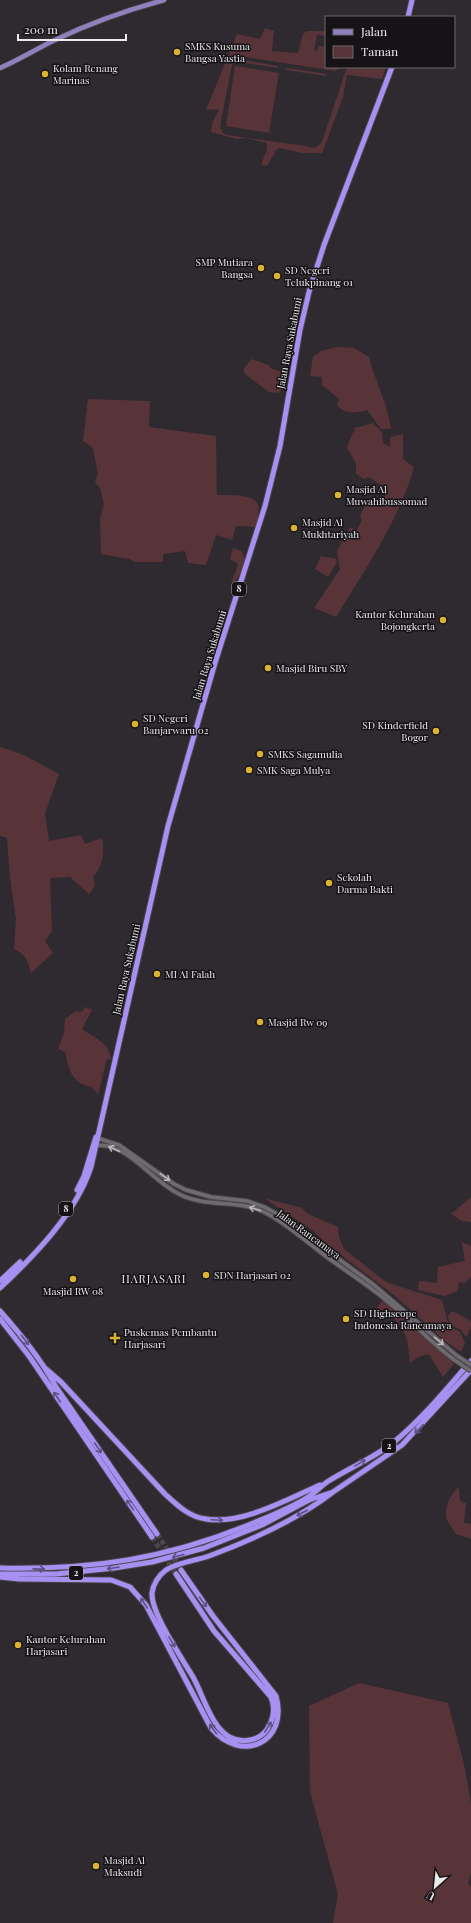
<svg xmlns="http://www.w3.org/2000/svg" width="471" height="1923" viewBox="0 0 471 1923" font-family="'Playfair Display',serif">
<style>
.green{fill:#583439}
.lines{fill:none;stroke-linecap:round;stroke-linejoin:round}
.highway-tunnel{stroke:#4a474c;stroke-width:5;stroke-dasharray:5 2.5;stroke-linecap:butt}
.minor-casing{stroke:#4a464b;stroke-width:5.5}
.major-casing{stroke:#4a464b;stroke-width:6}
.highway-casing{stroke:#4a464b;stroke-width:7}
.minor{stroke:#6f6a70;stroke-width:3.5}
.major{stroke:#9180be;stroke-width:4.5}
.highway{stroke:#a88ff2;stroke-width:5}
.minor-bridge-casing{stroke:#4a464b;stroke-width:5.5;stroke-linecap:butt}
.minor-bridge{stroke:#6f6a70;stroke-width:3.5}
.oneway{stroke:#bab6bb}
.oneway2{stroke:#5e5184}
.poi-dot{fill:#dcb233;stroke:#151316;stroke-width:1.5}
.labels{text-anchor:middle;stroke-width:3;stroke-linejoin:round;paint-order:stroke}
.shield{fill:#151316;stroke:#aca9ac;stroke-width:1}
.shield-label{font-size:9px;font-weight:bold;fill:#ece9ed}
.poi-label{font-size:10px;fill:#ece9ed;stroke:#151316;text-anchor:start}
.street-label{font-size:10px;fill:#ece9ed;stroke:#151316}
.neighbourhood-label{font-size:11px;letter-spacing:1px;fill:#ece9ed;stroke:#151316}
</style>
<rect width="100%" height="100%" fill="#2e2a2f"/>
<path class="green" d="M265,28L274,31L272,51L298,53L303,34L307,31H326V36L317,35L314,50L318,51V46H326V67H341L335,71L234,55L220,126L223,133L227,135L306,146C313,149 317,148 322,142L346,70L349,67H386L382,79L347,75L343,97L322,153H302L279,148L277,149L267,166L261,165L267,149V143L247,138L236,139L211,132L212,124L219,109L206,110L237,34L260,39Z
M238,59L278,66V68L238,62Z
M235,66L279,73L269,133L226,126Z
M287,68L327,74L326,76L286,70Z
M337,347L354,348L369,357C375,381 388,404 391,429H381L367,410C356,413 345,415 337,405L339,399L322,385V377L310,376L313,357L321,351Z
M251,359L269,365L270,368L285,373L282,389L279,393L269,392L246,375L243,370Z
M88,399L150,401L149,427L216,436L217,495C229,495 254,493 258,505C260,511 257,521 256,527L236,526L232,540L216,535L206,565L188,563L185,551L163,554V562H135L129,559L101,554L100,518L104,504L100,488L95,482L98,474L93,448L83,441Z
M373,423L382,432L383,443L390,447V437L403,434V459L414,467C399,521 365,569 336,617L314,608L340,569L337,551L350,527L357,530L362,520L360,516L368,499L375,503L385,497L386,489L369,477L364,479L356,474V464L347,447L355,428Z
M233,548L242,551L246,562L234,584L231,582L238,566L237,563L230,559Z
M321,556L336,559L337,562L328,577L315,569Z
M0,747L24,755L59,774L45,813L49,841L81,835L85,844L102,838C105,853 103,866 93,877L95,886L89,894L70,877L50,878L52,931L45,941L53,953L31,973C28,960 26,955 14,949L16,919L10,878L7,838L0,836Z
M85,1007L92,1010L82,1029C94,1038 110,1042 111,1060L107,1059L98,1094L92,1087C72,1083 69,1071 65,1052L58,1049L64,1033L65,1019L76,1011L82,1012Z
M471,1197V1222L462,1221L451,1214Z
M264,1198L302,1208L308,1214L338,1227L339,1237L344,1249L386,1282L442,1300L449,1326L460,1332L465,1343L461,1352L445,1341L395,1296L327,1244L312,1230Z
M462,1242L471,1246V1277L464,1283L459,1282L458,1291L444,1296L418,1290L419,1281L437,1283L438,1267L465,1261Z
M383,1300L454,1364L443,1377L429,1354L418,1357L410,1363C408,1335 405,1328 384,1308L373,1319L371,1315Z
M452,1311L471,1321V1328L466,1337L461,1330L450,1325L448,1316Z
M459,1487L460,1501L466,1503L464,1523L471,1524V1539L456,1534C453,1529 447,1522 446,1516C445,1506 451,1493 459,1487Z
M359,1683L448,1703L464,1764L471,1803V1873L468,1883L471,1887V1923H333L338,1894L310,1792L309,1706Z"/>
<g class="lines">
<path class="highway-tunnel" d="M157,1534L181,1570
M152,1537L176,1574"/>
<defs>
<path id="minor" d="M97,1138L119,1145L174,1184L186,1190L211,1197L247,1201L264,1207L279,1215L374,1285L456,1355
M95,1145C101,1146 107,1145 112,1147C138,1157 155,1182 179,1194C206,1208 238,1199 264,1212C286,1223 304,1240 323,1254C344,1270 367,1284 387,1301C410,1319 429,1341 453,1359"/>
<path id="major" d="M0,68C19,60 36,49 55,40C90,23 127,10 164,0"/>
<path id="highway" d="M408,17L412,0
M77,1190L84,1176L96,1137
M0,1281L20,1262
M0,1288C35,1255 76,1213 91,1167L168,826L215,663L265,506L280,446L300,330L309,292L324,245L392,67
M0,1311C21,1335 41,1359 56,1387L157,1534
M0,1319L29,1356L152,1537
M46,1369L61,1382L165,1494C177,1505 189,1517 206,1519C242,1525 288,1499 320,1485
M0,1568C92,1570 166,1559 251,1524C270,1516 291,1508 308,1497C315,1493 320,1487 327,1482C349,1468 374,1458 394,1442C423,1418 447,1388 471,1361
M0,1574H56L114,1568L152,1562L204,1548L262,1525L309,1500L333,1492L402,1445L471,1370
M176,1574L214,1631L271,1697C275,1707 274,1717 269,1726C266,1733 258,1739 250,1740C215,1747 206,1700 193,1677C182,1658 151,1614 152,1593C153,1584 159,1575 166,1570C179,1562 195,1561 209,1556C252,1540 297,1520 333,1492
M0,1577L19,1579L111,1580L130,1587L146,1605L211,1728C241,1764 289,1743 276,1696L213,1616L181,1570"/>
</defs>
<use href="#minor" class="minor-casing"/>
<use href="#major" class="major-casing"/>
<use href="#highway" class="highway-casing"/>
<use href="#minor" class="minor"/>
<use href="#major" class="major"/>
<use href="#highway" class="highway"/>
<defs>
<path id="minor-bridge" d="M456,1355L471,1365
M453,1359L471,1371"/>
</defs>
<use href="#minor-bridge" class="minor-bridge-casing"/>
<use href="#minor-bridge" class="minor-bridge"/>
</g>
<defs><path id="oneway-shaft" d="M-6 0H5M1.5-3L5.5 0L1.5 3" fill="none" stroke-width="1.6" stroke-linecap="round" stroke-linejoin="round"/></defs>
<g class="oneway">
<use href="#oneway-shaft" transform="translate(114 1149) rotate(-156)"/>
<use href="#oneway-shaft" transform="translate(165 1177) rotate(36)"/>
<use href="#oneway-shaft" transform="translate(255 1209) rotate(-162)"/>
<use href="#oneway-shaft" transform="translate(439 1341) rotate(40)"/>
</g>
<g class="oneway2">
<use href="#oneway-shaft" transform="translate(25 1340) rotate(52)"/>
<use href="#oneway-shaft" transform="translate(57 1397) rotate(-124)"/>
<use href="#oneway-shaft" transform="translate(419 1429) rotate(134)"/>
<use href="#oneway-shaft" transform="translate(98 1448) rotate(56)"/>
<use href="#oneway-shaft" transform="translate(360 1463) rotate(-31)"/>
<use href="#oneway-shaft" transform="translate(130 1505) rotate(-125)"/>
<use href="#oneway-shaft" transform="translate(302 1513) rotate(153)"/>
<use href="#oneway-shaft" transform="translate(217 1520) rotate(3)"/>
<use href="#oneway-shaft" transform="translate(178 1556) rotate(165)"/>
<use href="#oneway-shaft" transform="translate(113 1568) rotate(172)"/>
<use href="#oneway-shaft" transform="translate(39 1569) rotate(1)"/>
<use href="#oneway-shaft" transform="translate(203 1602) rotate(55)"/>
<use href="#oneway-shaft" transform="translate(144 1603) rotate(-123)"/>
<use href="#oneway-shaft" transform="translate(172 1642) rotate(60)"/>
<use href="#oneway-shaft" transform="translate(268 1727) rotate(-58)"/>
<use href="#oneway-shaft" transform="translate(213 1729) rotate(-126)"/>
</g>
<g class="poi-dot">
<circle cx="177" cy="52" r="4"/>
<circle cx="45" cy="74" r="4"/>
<circle cx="261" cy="268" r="4"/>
<circle cx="277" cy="276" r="4"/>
<circle cx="338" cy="495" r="4"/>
<circle cx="294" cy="528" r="4"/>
<circle cx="443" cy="620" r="4"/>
<circle cx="268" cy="668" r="4"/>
<circle cx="135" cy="724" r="4"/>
<circle cx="436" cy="731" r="4"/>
<circle cx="260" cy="754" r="4"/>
<circle cx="249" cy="770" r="4"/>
<circle cx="329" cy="883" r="4"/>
<circle cx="157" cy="974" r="4"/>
<circle cx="260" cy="1022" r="4"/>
<circle cx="206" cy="1275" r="4"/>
<circle cx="73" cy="1279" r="4"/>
<circle cx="346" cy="1319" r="4"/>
<path d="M113 1332h4v4h4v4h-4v4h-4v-4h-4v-4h4z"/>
<circle cx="18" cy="1645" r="4"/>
<circle cx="96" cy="1866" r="4"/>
</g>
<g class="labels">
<g class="shield">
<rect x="232" y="582" width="14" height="14" rx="3"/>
<rect x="59" y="1202" width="14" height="14" rx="3"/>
<rect x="382" y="1439" width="14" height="14" rx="3"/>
<rect x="69" y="1566" width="14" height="14" rx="3"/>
</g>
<g class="shield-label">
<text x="239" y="592">8</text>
<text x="66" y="1212">8</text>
<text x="389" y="1449">2</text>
<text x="76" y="1576">2</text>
</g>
<g class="poi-label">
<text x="185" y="50">SMKS Kusuma<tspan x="185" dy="12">Bangsa Yastia</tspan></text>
<text x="53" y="72">Kolam Renang<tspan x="53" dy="12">Marinas</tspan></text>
<text x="253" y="266" text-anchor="end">SMP Mutiara<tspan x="253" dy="12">Bangsa</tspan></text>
<text x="285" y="274">SD Negeri<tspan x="285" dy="12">Telukpinang 01</tspan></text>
<text x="346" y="493">Masjid Al<tspan x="346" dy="12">Muwahibussomad</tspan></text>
<text x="302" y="526">Masjid Al<tspan x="302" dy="12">Mukhtariyah</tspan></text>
<text x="435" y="618" text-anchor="end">Kantor Kelurahan<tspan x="435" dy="12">Bojongkerta</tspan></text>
<text x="276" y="672">Masjid Biru SBY</text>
<text x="143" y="722">SD Negeri<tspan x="143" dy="12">Banjarwaru 02</tspan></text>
<text x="428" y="729" text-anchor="end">SD Kinderfield<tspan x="428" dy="12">Bogor</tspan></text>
<text x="268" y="758">SMKS Sagamulia</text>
<text x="257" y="774">SMK Saga Mulya</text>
<text x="337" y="881">Sekolah<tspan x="337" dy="12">Darma Bakti</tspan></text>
<text x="165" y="978">MI Al Falah</text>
<text x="268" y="1026">Masjid Rw 09</text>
<text x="214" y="1279">SDN Harjasari 02</text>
<text x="73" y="1295" text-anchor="middle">Masjid RW 08</text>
<text x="354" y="1317">SD Highscope<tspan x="354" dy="12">Indonesia Rancamaya</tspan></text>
<text x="124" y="1336">Puskemas Pembantu<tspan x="124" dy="12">Harjasari</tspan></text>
<text x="26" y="1643">Kantor Kelurahan<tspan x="26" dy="12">Harjasari</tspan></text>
<text x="104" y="1864">Masjid Al<tspan x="104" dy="12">Maksudi</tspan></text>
</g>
<g class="street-label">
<text transform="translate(289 343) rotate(-79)" y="4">Jalan Raya Sukabumi</text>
<text transform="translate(209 655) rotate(-73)" y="4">Jalan Raya Sukabumi</text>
<text transform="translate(126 969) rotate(-77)" y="4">Jalan Raya Sukabumi</text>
<text transform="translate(309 1234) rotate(36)" y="4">Jalan Rancamaya</text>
</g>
<g class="neighbourhood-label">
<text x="154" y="1283">HARJASARI</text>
</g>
</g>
<rect x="325" y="16" width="130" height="52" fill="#151316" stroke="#6b696c"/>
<rect x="333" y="29" width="20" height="6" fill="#9180be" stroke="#6b696c"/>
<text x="361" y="36" font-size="12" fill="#ece9ed">Jalan</text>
<rect x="333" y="46" width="20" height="12" fill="#583439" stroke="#6b696c"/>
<text x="361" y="56" font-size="12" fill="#ece9ed">Taman</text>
<g transform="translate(435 1887) rotate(207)" stroke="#151316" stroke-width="3" paint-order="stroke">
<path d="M0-3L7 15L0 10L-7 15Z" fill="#ece9ed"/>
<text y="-6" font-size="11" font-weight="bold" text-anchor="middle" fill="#ece9ed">U</text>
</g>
<path d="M18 34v6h108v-6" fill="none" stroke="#ece9ed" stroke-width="2"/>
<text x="24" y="34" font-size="12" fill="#ece9ed" stroke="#151316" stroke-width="3" paint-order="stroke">200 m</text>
</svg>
